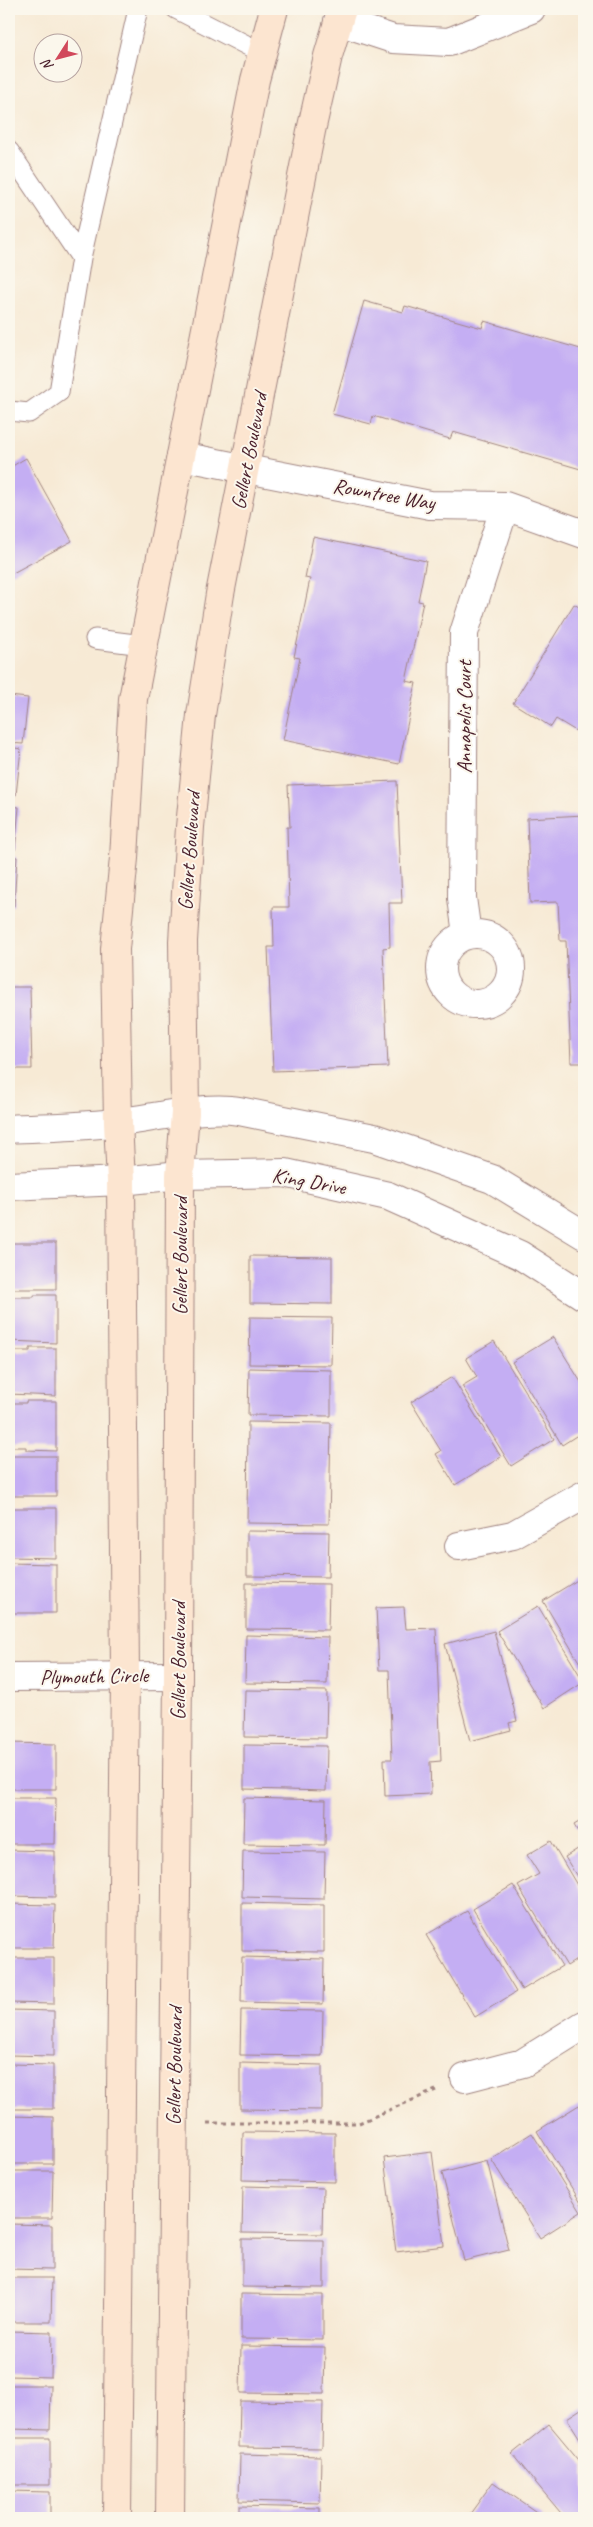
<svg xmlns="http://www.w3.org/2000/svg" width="593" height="2527" viewBox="0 0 593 2527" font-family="Caveat,sans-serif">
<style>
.building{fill:#c4aef3}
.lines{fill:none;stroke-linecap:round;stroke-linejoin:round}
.service-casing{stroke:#a08480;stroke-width:21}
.minor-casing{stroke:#a08480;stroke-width:30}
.tertiary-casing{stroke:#a08480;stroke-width:30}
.secondary-casing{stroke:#a08480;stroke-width:30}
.path{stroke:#a08480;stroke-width:3;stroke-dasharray:4 4;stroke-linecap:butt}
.service{stroke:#fff;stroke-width:19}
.minor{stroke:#fff;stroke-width:28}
.tertiary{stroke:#fff;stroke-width:28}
.secondary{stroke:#fce5d0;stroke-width:28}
.labels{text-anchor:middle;stroke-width:4;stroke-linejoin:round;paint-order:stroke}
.street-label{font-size:21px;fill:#4a1f2b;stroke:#fbf7ec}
</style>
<rect width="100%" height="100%" fill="#fbf7ec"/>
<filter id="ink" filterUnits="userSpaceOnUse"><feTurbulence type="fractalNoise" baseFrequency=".02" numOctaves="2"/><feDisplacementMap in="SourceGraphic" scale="10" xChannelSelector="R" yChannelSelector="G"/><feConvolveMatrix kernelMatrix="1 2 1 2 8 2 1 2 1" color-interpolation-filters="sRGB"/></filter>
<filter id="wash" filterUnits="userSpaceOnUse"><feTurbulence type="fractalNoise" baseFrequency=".0096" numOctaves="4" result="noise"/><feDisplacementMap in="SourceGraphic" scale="20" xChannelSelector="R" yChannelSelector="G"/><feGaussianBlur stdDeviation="1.12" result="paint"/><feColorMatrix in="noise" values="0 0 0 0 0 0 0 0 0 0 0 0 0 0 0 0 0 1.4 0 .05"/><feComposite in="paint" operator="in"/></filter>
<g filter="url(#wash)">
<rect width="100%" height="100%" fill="#f7ead5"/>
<g id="blocks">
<path class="building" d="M364,301L403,312L405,306L482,328L484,321L584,350V470L453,432L450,439L373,416L371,424L332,414Z
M26,458L72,541L9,575V468Z
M313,537L426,561L418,601L423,602L406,681L416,683L399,764L283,740L300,658L294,657L310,579L305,578Z
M574,604L584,610V736L556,719L551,727L513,703Z
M9,696L28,698L23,744L9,743Z
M9,747L21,749L16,795H9Z
M397,781L402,903H389L390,947L383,948L388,1067L273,1071L268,947H274L273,907H289L287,827H290L288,785Z
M9,806L19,807L15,850L9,849Z
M584,815V1063H571L566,941H560L558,902L530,903L527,818Z
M9,856L17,857L14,906H9Z
M9,987H30L32,1069H9Z
M9,1243H56V1289H9Z
M250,1256L332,1257V1304L250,1303Z
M34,1295H56V1343L9,1341V1297H34Z
M250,1317L332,1318L331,1365L249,1364Z
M553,1337L584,1387V1431L562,1445L512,1362Z
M494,1341L554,1439L511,1466L462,1386L477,1377L466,1358Z
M30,1348H56V1396L9,1394V1351H30Z
M249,1368L331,1370V1416L248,1415Z
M452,1377L501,1457L455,1485L436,1454L441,1451L411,1402Z
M26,1401H56V1451L26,1450V1447H9V1403H26Z
M248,1422L331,1423L329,1524L247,1523Z
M9,1456H56V1496H9Z
M9,1508H56V1558L9,1557Z
M247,1531L329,1532L328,1577L247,1576Z
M9,1563L56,1564V1613H9Z
M584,1576V1670L543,1601Z
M246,1583L329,1584L328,1630L246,1629Z
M538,1606L584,1682L544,1708L497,1631Z
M404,1607L406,1629L436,1628L441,1761L430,1762L431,1794L385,1796L384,1759H392L389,1670H379L376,1608Z
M494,1631L517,1721L509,1723L511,1730L470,1741L445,1644Z
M246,1635L328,1637L327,1684L245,1683Z
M245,1690L327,1691L326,1738L244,1737Z
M9,1743L56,1744V1789H9Z
M244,1745L327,1746L326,1791L244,1789Z
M9,1798H56L55,1844H9Z
M244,1798L326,1800L325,1845L243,1844Z
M584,1819V1842L574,1825Z
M551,1841L584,1897V1955L567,1966L518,1886L539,1874L527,1855Z
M584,1845V1888L565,1857Z
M9,1850L55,1851V1897L9,1896Z
M243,1851L325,1852L324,1899L242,1897Z
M513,1885L562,1966L522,1990L473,1909Z
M242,1903L324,1905V1952L242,1951Z
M9,1904L55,1905L54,1948H9Z
M467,1911L516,1992L475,2017L426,1935Z
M242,1957L324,1959L323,2004L241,2002Z
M9,1958H54V2004L9,2003Z
M9,2010L54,2011V2056L9,2055Z
M241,2010L323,2011L322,2056L240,2055Z
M240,2063L322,2065V2110L240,2109Z
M9,2064L53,2065V2109H9Z
M579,2105L584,2114V2208L537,2131Z
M9,2116L53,2117V2164H9Z
M243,2132L335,2133V2182L242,2180Z
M532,2133L581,2212L540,2238L491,2159Z
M432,2152L444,2246L396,2252L384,2158Z
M487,2161L509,2250L464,2261L442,2173Z
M9,2171H53L52,2218H9Z
M243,2186L323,2188L322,2234L242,2233Z
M9,2224L52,2225V2270L9,2269Z
M242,2239L324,2240V2288L242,2287Z
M9,2278H52L51,2322H9Z
M241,2294L323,2295V2340L241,2339Z
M9,2331L52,2332L51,2377L9,2376Z
M241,2346L325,2347L324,2394L240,2393Z
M9,2385H51L50,2430L9,2429Z
M240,2401L323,2402L322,2448L239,2447Z
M584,2407V2445L567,2418Z
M549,2424L584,2466V2518H565L512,2454Z
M9,2438H50V2485H9Z
M240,2454L321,2456L320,2503L239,2501Z
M493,2482L545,2518H467Z
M9,2491L50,2492V2518H9Z
M239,2506L320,2508V2518H239Z"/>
</g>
</g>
<g filter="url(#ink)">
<use href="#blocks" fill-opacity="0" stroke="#a08480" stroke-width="1"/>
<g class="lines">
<defs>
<path id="service" d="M176,9L262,53
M9,151L81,258
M9,411L29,413L59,392L81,258L138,9
M95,639L143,645"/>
<path id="minor" d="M338,21L393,39L449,42L531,9
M181,456L430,505L505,506L584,534
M441 969a35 35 0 1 1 70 0a35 35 0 1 1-70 0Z
M467,934L462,898L464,633L505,506
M459,1546L513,1535L584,1495
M9,1677L178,1676
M465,2078L523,2063L584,2025"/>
<path id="tertiary" d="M9,1129C46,1127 84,1127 120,1122C154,1118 206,1105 239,1111L374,1138L492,1179L584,1235
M9,1186L121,1181L180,1175L285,1173L388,1196L520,1255L584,1296"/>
<path id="secondary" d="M117,2518L125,1675L121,1181L118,1123L115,949L124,858L133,699L255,80L274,9
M170,2518L178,1676L180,1175L185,1113L183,941L190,827L201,715L220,594L311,131L328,56L342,9"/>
</defs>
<use href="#service" class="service-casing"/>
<use href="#minor" class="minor-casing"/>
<use href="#tertiary" class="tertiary-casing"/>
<use href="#secondary" class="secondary-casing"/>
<path class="path" d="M207,2123H359L436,2090"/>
<use href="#service" class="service"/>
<use href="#minor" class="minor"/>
<use href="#tertiary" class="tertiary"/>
<use href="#secondary" class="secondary"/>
</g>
</g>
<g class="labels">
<g class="street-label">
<text transform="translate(249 451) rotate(-79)" y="7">Gellert Boulevard</text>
<text transform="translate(384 494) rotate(10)" y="7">Rowntree Way</text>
<text transform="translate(464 717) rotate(-90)" y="7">Annapolis Court</text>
<text transform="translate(189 851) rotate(-86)" y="7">Gellert Boulevard</text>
<text transform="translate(309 1181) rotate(10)" y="7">King Drive</text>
<text transform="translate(180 1256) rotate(-90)" y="7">Gellert Boulevard</text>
<text transform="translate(178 1661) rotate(-90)" y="7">Gellert Boulevard</text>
<text transform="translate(94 1676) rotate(-1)" y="7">Plymouth Circle</text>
<text transform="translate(174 2066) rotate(-89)" y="7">Gellert Boulevard</text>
</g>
</g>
<rect width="593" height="2527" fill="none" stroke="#fbf7ec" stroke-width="30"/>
<g transform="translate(58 58) rotate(234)"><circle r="24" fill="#fbf7ec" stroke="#b4a19f"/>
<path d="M0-4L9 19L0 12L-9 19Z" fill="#d1495b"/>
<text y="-8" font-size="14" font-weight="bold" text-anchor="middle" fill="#4a1f2b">N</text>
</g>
</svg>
